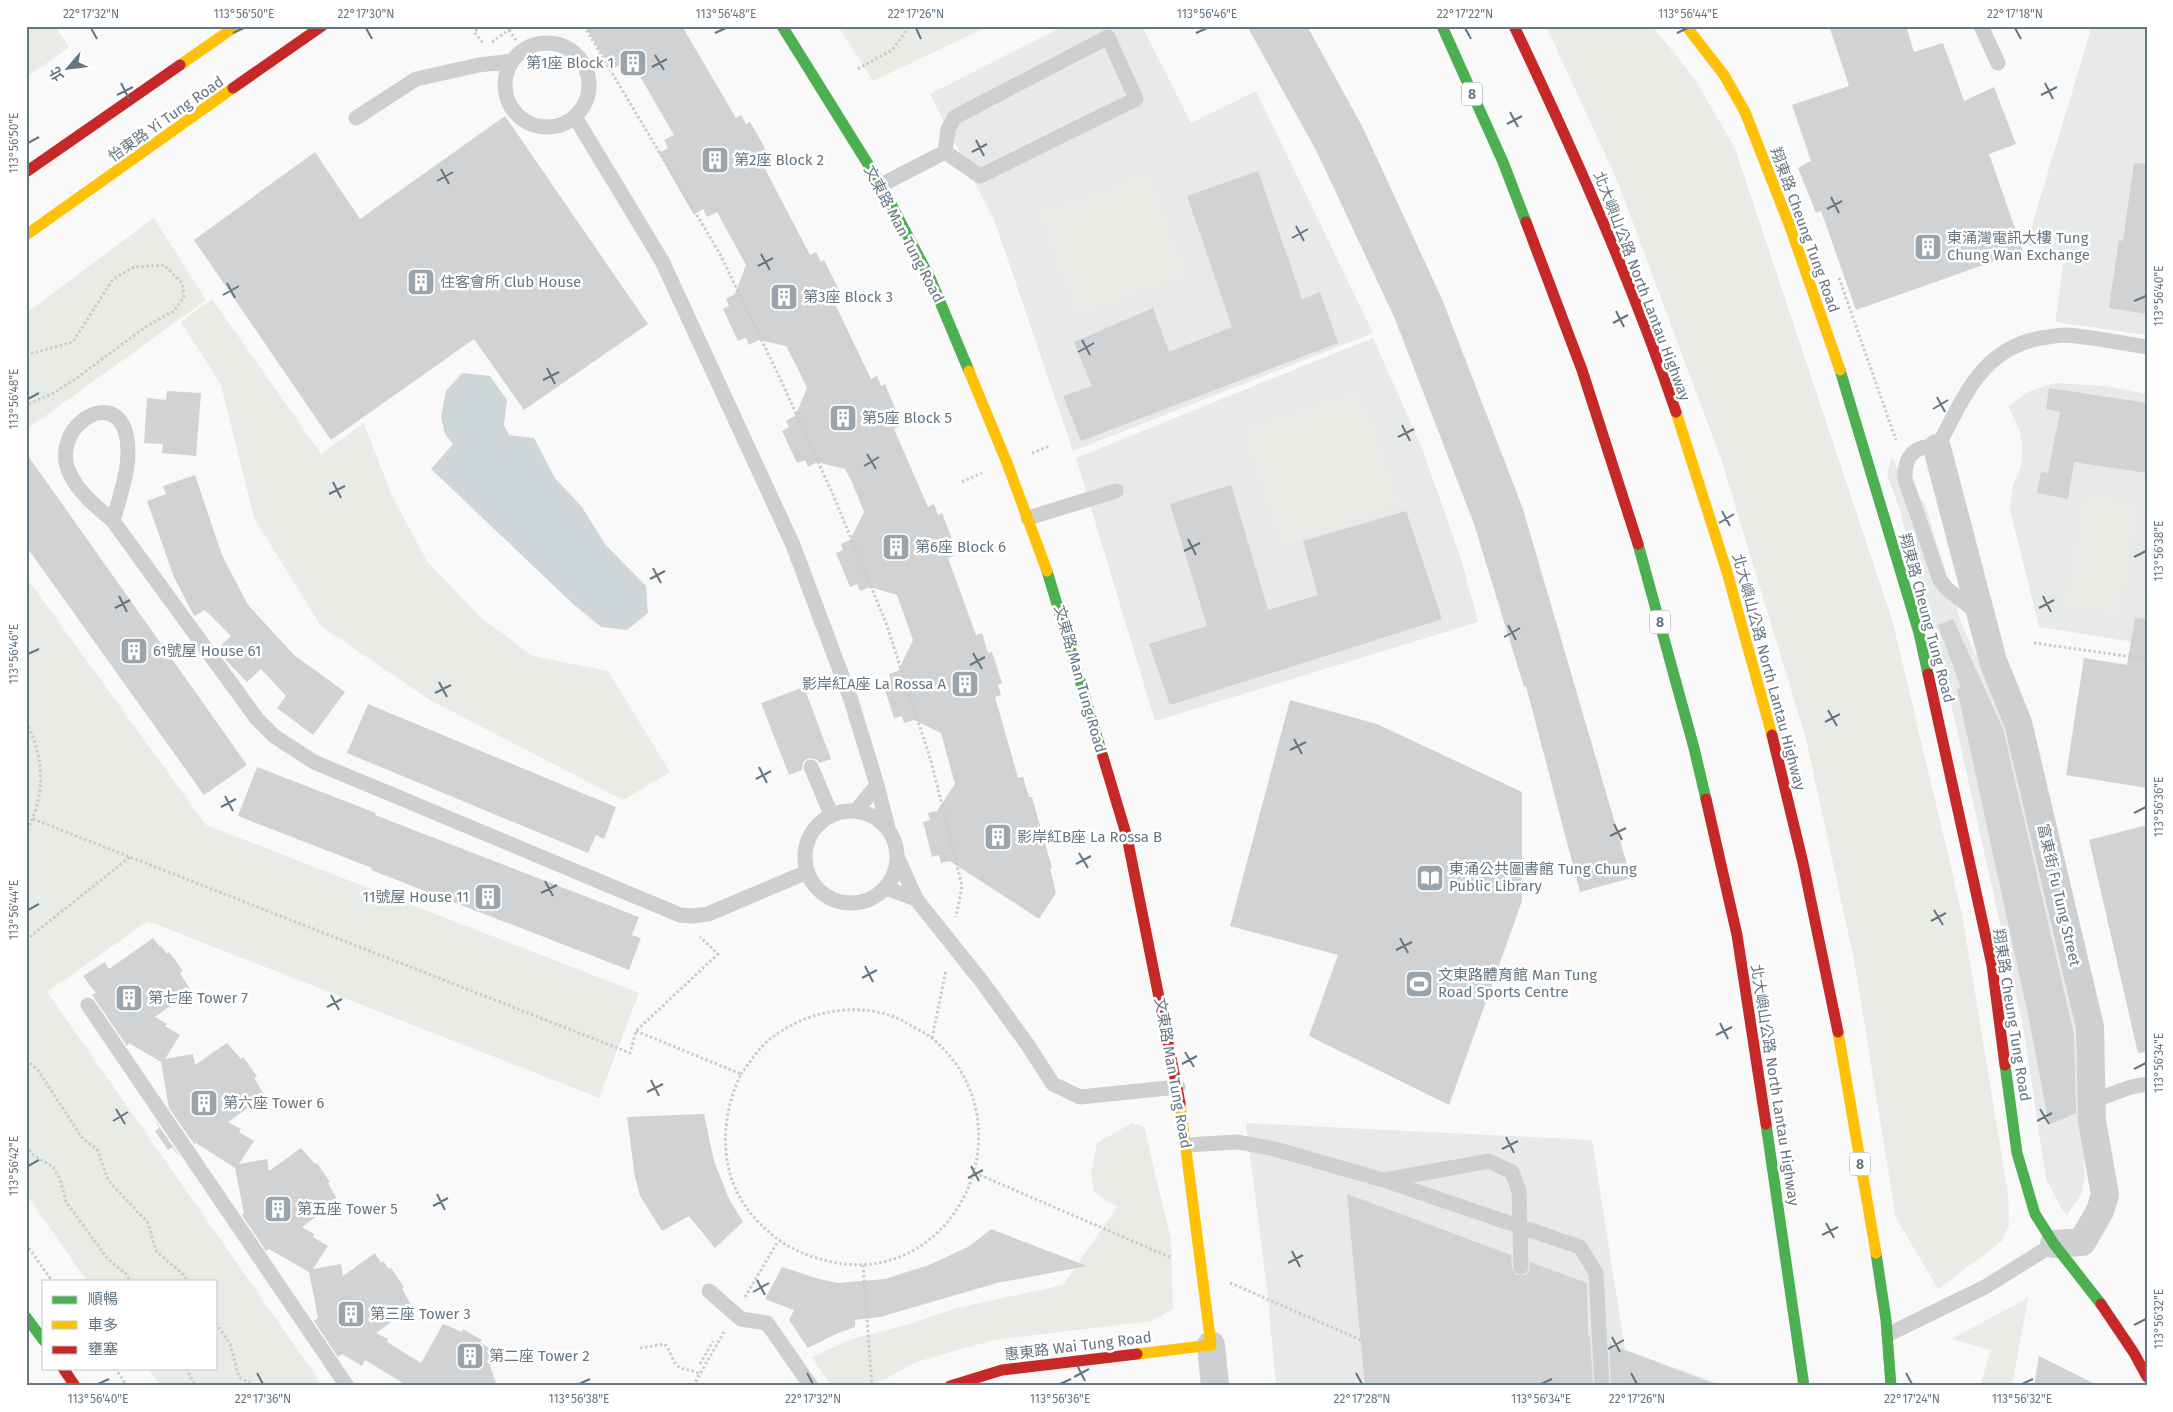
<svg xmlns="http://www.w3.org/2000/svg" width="2173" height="1412" viewBox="0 0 2173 1412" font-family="'Fira Sans','Noto Sans TC',sans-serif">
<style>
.built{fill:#e8e9e9}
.green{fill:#e8ebe6}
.water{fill:#ced6d9}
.building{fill:#d0d2d3}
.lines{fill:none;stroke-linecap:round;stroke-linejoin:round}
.path{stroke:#cbcccd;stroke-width:3;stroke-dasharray:2.5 2.5;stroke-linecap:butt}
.lane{stroke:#cecfd0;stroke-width:15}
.street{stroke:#cecfd0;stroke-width:28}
.fast{stroke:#4caf50;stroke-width:11}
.slow{stroke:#ffc107;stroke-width:11}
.jam{stroke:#c62828;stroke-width:11}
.ticks{fill:none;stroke:#657683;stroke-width:2}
.labels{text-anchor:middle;stroke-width:5;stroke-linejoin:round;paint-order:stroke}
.shield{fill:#fff;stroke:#939fa8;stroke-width:1}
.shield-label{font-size:14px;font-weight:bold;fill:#657683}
.poi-label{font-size:15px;fill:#657683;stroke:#fff;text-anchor:start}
.street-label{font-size:15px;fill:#657683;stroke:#fff}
.neatline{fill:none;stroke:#657683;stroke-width:2}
.ticks-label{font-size:12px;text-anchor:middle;fill:#657683}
</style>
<rect width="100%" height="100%" fill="#f9f9f9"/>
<path class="built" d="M1064,26H1142L1191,123L1256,91L1373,333L1073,451L995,222L930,94Z
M2092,26L2147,27V335L2055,322L2065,253L2026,245Z
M1373,338L1422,448L1462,562L1478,622L1155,721L1076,458Z
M2055,383L2105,386L2147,394V644L2039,627L2010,510L2013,484L2019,473L2022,459V445L2020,431L2008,406L2030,391Z
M1892,456L1901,476L1925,504L1961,623L2006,720L2077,1032L2085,1177L2082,1193L2067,1215L2061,1208L2046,1179L2024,1031L1946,681L1899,508L1887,474Z
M1246,1123L1592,1140L1625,1350L1726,1386H1276L1268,1298Z"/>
<path class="green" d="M26,26H55L69,47L26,78Z
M838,26H989L873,81Z
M1546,26H1652L1694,78L1735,148L1892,619L1962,914L2008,1194L2009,1226L2002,1241L1938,1289L1896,1218L1854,960L1806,739L1721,459L1617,180Z
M1149,173L1186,275L1077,315L1039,213Z
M154,218L206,300L26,430V313Z
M212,299L321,454L364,423L391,494L427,561L480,617L533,656L608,671L670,772L623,800L430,700L321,626L254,518L221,385L181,322Z
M1359,390L1399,504L1282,545L1242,430Z
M2085,495L2138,504L2118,615L2065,605Z
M26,577L206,825L639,993L599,1098L148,921L47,992L323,1386H161L148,1368H216V1281H87L26,1194Z
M1132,1123L1144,1127L1171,1239L1173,1309L1152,1321L994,1340L916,1362L872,1386H831L812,1357L852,1339L910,1324L957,1308L1063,1285L1117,1207L1094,1192L1091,1174L1097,1143Z
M2028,1298L2012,1386H1980L1991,1350L1951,1339Z"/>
<path class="water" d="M462,373L490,376L507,400L504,425L509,435L534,438L555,478L582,507L605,544L646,586L648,613L627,630L601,627L572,603L431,469L453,444L445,434L441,417L446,391Z"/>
<path class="building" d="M585,26H682L736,118L741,115L746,124L750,122L761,141L767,153L764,155L769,164L764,167L810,255L816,252L821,262L824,260L839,290L835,292L840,302L835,304L871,379L877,376L881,386L885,384L898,415L895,416L900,426L894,429L928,507L934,504L938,515L942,513L954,544L950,545L954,556L948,558L976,635L982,633L988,653L992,652L1002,683L998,685L1001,695L995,697L1018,778L1023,777L1029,797H1032L1052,868L1050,869L1056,893L1039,919L950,861L941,863L939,855L932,857L923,822L930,820L928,813L937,811L955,784L941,733L914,720L904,723L902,716L894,718L883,684L891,682L889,674L898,671L913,640L897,595L870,587L860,591L857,584L850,587L836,553L843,550L841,544L850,540L864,512L852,482L845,469L817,462L808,467L805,460L797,463L782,431L789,427L786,421L795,416L807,388L797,367L786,346L759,340L749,345L746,338L738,341L723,309L729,306L726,299L735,294L746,265L717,212L707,217L703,209L694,215L679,189L659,153L668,148L664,140L674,135L634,66L624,72L620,65L611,70Z
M1247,26H1307L1362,126L1442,299L1523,509L1631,878L1580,892L1526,686L1524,687L1474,524L1395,319L1317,152Z
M1829,26H1906L1914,52L1943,43L1964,101L1994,87L2016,144L1989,154L2023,251L1856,310L1821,211L1816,213L1798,168L1811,161L1792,105L1849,86Z
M505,116L648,324L524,410L474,339L331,440L194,240L315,152L360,219Z
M2134,163L2147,164V314L2109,308L2119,240L2123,241Z
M1258,171L1302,299L1320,292L1338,343L1081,441L1063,396L1092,386L1074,342L1153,308L1169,352L1232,327L1187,196Z
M2049,388L2147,403V473L2074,462L2068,499L2037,493L2041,472L2048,473L2060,412L2046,409Z
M167,391L201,393L196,456L162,453L163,444L144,443L147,398L166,400Z
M26,453L247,765L204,795L26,546Z
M195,475L222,555L248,605L294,655L345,692L313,735L277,708L286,696L261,669L247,682L223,657L217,649L231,636L205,610L194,616L174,577L147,501L166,494L163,486Z
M1231,485L1268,610L1318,595L1303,541L1406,511L1442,619L1170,705L1149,644L1207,626L1170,504Z
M2135,618L2147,619V788L2066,775L2084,658L2127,665Z
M1953,619L2003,729L2074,1034L2076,1113L2049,1125L2030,1024L1957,689L1961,688L1938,625Z
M804,687L831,759L820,763L816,759L808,758L803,762L802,770L789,775L761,703Z
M1290,700L1377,724L1522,792V901L1449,1105L1309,1036L1338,955L1230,926Z
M368,704L616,807L604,839L596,835L588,853L347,753Z
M257,767L376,813L375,815L639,917L632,935L641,938L629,970L371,870L372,868L238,816Z
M2147,825V1052L2138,1053L2089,840Z
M153,938L160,947L161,946L167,954L169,952L183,971L180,973L191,991L155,1017L167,1024L165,1026L180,1035L165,1059L193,1054L195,1065L227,1043L241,1059L243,1057L257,1076L254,1078L265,1096L228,1122L241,1129L239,1132L254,1141L239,1164L267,1159L269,1171L301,1148L315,1164L317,1163L330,1182L328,1183L338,1201L302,1227L314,1234L313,1237L328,1246L313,1269L341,1264L343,1276L375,1253L381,1263L383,1261L389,1269L391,1268L404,1287L402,1288L412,1307L376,1333L388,1339L387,1342L421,1363L443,1324L462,1332L463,1329L482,1340L480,1342L497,1354L490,1365L497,1386H408L365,1360L362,1366L342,1354L338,1357L314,1321L318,1318L309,1272L269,1249L266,1251L242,1215L244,1213L235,1168L196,1143L194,1144L169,1108L161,1062L129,1043L127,1046L92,995L96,993L83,976L105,962L109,969Z
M704,1114L714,1161L729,1199L743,1222L715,1248L689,1216L662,1231L640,1196L635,1177L627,1117Z
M154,1119L179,1155H178L172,1147L168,1150L155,1131L159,1128Z
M1347,1194L1511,1255L1512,1268L1517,1275H1526L1529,1271L1530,1262L1587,1283L1588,1336L1590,1337L1593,1386H1365Z
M991,1229L1087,1266L997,1283L880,1317L855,1320V1327L838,1333L808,1348L789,1320L794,1310L765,1299L782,1267L819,1279L838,1283L885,1279L929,1265L970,1246Z
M1609,1344L1715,1384L1714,1386H1611Z
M2039,1356L2099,1386H2034Z"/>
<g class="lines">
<path class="path" d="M481,26L474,32L484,44
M506,26L516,40
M584,26L720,254L779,376L834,497L886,623L931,761L962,886L956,917
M492,42L514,26
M858,69L892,50L910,26
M1839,278L1896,440
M26,355L73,342L113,279L134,267L164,265L182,283L184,297L174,311L147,326L78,377L54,393L26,405
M1032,453L1050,446
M962,482L982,473
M2034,643L2147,659
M26,722C45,758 46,796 26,832
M33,819L630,1053L636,1031L718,954L700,937
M26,940L130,857
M636,1031L741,1074C721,1115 718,1168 746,1207C767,1235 791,1252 824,1260C952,1295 1035,1126 933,1039C925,1032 914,1028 905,1022C863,999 805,1010 769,1040C758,1049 750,1062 741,1074
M932,1038L946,970
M26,1060L37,1069L83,1139L97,1149L108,1180L148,1223L156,1251L185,1276L187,1281
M26,1146L32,1154L53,1167L60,1179L66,1202L108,1259L126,1274L130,1281
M975,1173L1172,1258
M26,1244L52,1281
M863,1265L872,1386
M1230,1283L1361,1340
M745,1297L778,1241
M216,1323L230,1344L239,1377L255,1386
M640,1348L664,1344C671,1350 671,1359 677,1365C682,1371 693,1369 699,1374
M700,1364L713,1341
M115,1368L127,1386
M187,1368L192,1381L198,1386
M693,1386L724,1332"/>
<path class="lane" d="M1981,26L1998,63
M1108,37L1136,99L980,176L945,152L948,129L955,117Z
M505 85a42 42 0 1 1 84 0a42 42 0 1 1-84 0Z
M575,117L662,261L793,545L851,700L877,785L888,828
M356,118L416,79L479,65L512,61
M881,185L945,152
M1028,518L1116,491
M113,521C120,495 133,462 126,434C113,384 46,431 71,476C81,495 98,508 113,521L257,719L274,736L314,762L680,915L693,916L708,914L807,872
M1978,613L1947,589L1940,580L1905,479C1904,457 1915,443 1937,448C1964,397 1983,344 2048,337C2054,336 2061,335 2067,335C2093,337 2120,343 2147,347
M811,767L831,814
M805 857a46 46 0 1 1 92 0a46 46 0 1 1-92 0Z
M856,811L877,785
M897,856L916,899L983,983L1027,1044L1053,1084L1080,1097L1178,1087
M886,888L916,899
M88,1005L347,1386
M2090,1102L2131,1087L2147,1084
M1186,1145L1238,1142L1275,1149L1383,1180L1580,1247L1596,1273L1602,1386
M1385,1180L1489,1161L1512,1172L1519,1191L1521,1267
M709,1291L741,1319L767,1323L811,1386
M1889,1334L1985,1287L2054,1244"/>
<path class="street" d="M1937,448L1993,661L2018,723L2090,1027L2092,1121L2105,1195L2100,1211L2082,1242L2054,1244
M1211,1345L1215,1386"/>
<path class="fast" d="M782,26L881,185L930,278L969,371
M1442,26L1503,162L1526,222
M1840,370L1919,633L1928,674
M1638,544L1694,748L1706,799
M1047,571L1103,757
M2005,1065L2017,1153L2035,1214L2054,1244L2101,1304
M1766,1124L1804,1386
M1876,1253L1886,1320L1891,1386
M26,1317L44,1341"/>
<path class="slow" d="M1686,26L1724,75L1745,112L1789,224L1840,370
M180,65L236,26
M26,235L233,88
M969,371L1007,463L1047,571
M1676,412L1727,572L1772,735
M1838,1032L1876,1253
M1137,1354L1211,1345L1180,1103"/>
<path class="jam" d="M1514,26C1574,152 1631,280 1676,412
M233,88L322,26
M26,172L180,65
M1526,222L1582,370L1638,544
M1928,674L1992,965L2005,1065
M1772,735L1803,863L1838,1032
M1103,757L1127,837L1180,1103
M1706,799L1737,935L1766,1124
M2101,1304L2134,1353L2147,1377
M63,1368L75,1386
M950,1386L1002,1370L1137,1354"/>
</g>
<path class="ticks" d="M91,28L97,39M366,28L372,39M916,28L921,39M1465,28L1471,39M2015,28L2021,39M233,33L244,28M715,33L726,28M1196,33L1207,28M1677,33L1688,28M655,55L664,70M652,67L667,59M121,83L129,99M2045,83L2053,99M117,95L133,87M2041,95L2057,87M1510,112L1518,127M1507,124L1522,116M976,140L984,156M28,143L39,137M972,152L987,144M441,169L449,184M437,181L453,172M1831,197L1839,213M1827,209L1842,201M1296,226L1304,241M1292,238L1308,229M761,254L770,270M758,266L773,258M227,283L235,298M223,295L239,286M2134,301L2146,296M1616,311L1624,327M1613,323L1628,315M1082,340L1090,355M1078,352L1094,343M547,368L555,384M543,380L559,372M1937,397L1945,412M28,399L39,393M1933,409L1948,400M1402,425L1410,441M1398,437L1414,429M867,454L876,469M864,466L879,457M333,482L341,498M329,494L345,486M1722,511L1730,526M1719,523L1734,514M1188,539L1196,555M1184,551L1200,543M2134,557L2146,551M653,568L661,583M650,579L665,571M119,596L127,612M2043,596L2051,612M115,608L130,600M2039,608L2054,600M1508,625L1516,640M1504,637L1520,628M973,653L982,669M28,654L39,649M970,665L985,657M439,682L447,697M435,693L451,685M1828,710L1837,726M1825,722L1840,714M1294,739L1302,754M1290,750L1306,742M759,767L767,783M756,779L771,771M225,796L233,811M221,807L236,799M2134,813L2146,807M1614,824L1622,840M1610,836L1626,828M1079,853L1088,868M1076,864L1091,856M545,881L553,896M541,893L557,885M28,910L39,904M1934,910L1943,925M1931,921L1946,913M1400,938L1408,953M1396,950L1412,942M865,966L873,982M862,978L877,970M331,995L339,1010M327,1007L342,999M1720,1023L1728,1039M1716,1035L1732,1027M1185,1052L1194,1067M1182,1064L1197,1056M2134,1069L2146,1063M651,1080L659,1096M647,1092L663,1084M116,1109L125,1124M2040,1109L2049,1124M113,1121L128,1112M2037,1121L2052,1113M1506,1137L1514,1153M1502,1149L1518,1141M28,1166L39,1160M971,1166L979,1181M968,1178L983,1170M437,1194L445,1210M433,1206L448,1198M1826,1223L1834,1238M1822,1235L1838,1227M1292,1251L1300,1267M1288,1263L1303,1255M757,1280L765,1295M753,1292L769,1283M2134,1325L2146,1319M1612,1337L1620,1352M1608,1349L1624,1340M1077,1365L1085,1381M257,1373L263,1384M807,1373L813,1384M1356,1373L1362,1384M1631,1373L1637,1384M1906,1373L1912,1384M1074,1377L1089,1369M98,1384L109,1379M579,1384L590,1379M1060,1384L1071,1379M1541,1384L1552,1379M2022,1384L2033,1379"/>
<defs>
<symbol id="building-square" viewBox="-11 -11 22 22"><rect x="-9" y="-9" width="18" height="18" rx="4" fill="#99a4ac" stroke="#fff"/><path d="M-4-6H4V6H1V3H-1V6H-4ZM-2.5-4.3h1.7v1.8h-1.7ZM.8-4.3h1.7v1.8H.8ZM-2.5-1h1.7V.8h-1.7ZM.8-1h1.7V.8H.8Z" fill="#fff"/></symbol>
<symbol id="library-square" viewBox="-11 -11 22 22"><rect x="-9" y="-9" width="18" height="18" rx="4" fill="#99a4ac" stroke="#fff"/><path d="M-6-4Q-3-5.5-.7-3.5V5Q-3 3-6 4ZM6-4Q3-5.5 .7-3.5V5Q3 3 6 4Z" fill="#fff"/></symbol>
<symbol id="stadium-square" viewBox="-11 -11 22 22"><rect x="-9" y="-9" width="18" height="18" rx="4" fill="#99a4ac" stroke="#fff"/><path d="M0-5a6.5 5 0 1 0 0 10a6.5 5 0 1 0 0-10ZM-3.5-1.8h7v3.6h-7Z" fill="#fff"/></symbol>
</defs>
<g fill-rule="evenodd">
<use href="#building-square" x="617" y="47" width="32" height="32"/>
<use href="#building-square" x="699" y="144" width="32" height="32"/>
<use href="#building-square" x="1912" y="231" width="32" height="32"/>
<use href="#building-square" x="405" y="266" width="32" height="32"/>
<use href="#building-square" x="768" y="281" width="32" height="32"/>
<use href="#building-square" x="827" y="402" width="32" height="32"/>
<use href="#building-square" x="880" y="531" width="32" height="32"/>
<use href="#building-square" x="118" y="635" width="32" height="32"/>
<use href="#building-square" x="949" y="668" width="32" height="32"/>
<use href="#building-square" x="982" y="821" width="32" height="32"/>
<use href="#library-square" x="1414" y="862" width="32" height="32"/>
<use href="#building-square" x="472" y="881" width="32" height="32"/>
<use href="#stadium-square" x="1403" y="968" width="32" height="32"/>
<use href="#building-square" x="113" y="982" width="32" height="32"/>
<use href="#building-square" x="188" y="1087" width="32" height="32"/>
<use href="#building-square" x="262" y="1193" width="32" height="32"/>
<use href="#building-square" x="335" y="1298" width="32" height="32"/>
<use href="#building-square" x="454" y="1340" width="32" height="32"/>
</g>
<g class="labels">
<g class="shield">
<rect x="1462" y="82.5" width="20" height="23" rx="4"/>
<rect x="1650" y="610.5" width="20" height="23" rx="4"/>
<rect x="1850" y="1152.5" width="20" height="23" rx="4"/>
</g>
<g class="shield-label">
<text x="1472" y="99">8</text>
<text x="1660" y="627">8</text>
<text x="1860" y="1169">8</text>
</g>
<g class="poi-label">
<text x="614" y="68" text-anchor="end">第1座 Block 1</text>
<text x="734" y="165">第2座 Block 2</text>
<text x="1947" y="243">東涌灣電訊大樓 Tung<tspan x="1947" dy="17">Chung Wan Exchange</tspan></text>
<text x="440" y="287">住客會所 Club House</text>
<text x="803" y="302">第3座 Block 3</text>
<text x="862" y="423">第5座 Block 5</text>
<text x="915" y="552">第6座 Block 6</text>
<text x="153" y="656">61號屋 House 61</text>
<text x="946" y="689" text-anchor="end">影岸紅A座 La Rossa A</text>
<text x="1017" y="842">影岸紅B座 La Rossa B</text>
<text x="1449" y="874">東涌公共圖書館 Tung Chung<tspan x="1449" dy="17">Public Library</tspan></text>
<text x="469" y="902" text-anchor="end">11號屋 House 11</text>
<text x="1438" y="980">文東路體育館 Man Tung<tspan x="1438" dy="17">Road Sports Centre</tspan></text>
<text x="148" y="1003">第七座 Tower 7</text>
<text x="223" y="1108">第六座 Tower 6</text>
<text x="297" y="1214">第五座 Tower 5</text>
<text x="370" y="1319">第三座 Tower 3</text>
<text x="489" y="1361">第二座 Tower 2</text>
</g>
<g class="street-label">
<text transform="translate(166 119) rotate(-35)" y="5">怡東路 Yi Tung Road</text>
<text transform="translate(1805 230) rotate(70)" y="5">翔東路 Cheung Tung Road</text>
<text transform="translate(904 234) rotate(62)" y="5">文東路 Man Tung Road</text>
<text transform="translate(1642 286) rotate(69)" y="5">北大嶼山公路 North Lantau Highway</text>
<text transform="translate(1927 618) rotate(75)" y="5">翔東路 Cheung Tung Road</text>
<text transform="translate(1769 672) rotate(75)" y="5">北大嶼山公路 North Lantau Highway</text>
<text transform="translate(1080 679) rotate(74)" y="5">文東路 Man Tung Road</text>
<text transform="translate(2059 895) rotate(77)" y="5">富東街 Fu Tung Street</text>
<text transform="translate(2012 1015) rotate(81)" y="5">翔東路 Cheung Tung Road</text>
<text transform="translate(1173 1073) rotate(80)" y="5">文東路 Man Tung Road</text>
<text transform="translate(1775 1085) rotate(81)" y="5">北大嶼山公路 North Lantau Highway</text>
<text transform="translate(1078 1346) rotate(-7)" y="5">惠東路 Wai Tung Road</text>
</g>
</g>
<rect width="2173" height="1412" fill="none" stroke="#ffffff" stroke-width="55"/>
<rect x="42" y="1280" width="175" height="90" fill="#ffffff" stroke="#c1c8cd"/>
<rect x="52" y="1296" width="25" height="8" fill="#4caf50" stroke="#c1c8cd"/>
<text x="88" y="1304" font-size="15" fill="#657683">順暢</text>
<rect x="52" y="1321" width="25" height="8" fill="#ffc107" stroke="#c1c8cd"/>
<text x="88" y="1330" font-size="15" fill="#657683">車多</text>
<rect x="52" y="1346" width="25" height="8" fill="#c62828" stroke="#c1c8cd"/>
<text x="88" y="1354" font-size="15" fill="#657683">壅塞</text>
<g transform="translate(68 68) rotate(242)" stroke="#ffffff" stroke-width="4" paint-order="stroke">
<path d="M0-4L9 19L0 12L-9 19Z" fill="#657683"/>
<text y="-8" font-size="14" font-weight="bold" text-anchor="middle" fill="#657683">北</text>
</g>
<rect x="28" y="28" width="2118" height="1356" class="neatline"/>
<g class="ticks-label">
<text x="91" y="18">22°17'32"N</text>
<text x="244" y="18">113°56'50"E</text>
<text x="366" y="18">22°17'30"N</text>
<text x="726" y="18">113°56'48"E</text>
<text x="916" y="18">22°17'26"N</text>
<text x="1207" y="18">113°56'46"E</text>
<text x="1465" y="18">22°17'22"N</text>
<text x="1688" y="18">113°56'44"E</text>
<text x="2015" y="18">22°17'18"N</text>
<text transform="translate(14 143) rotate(-90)" y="4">113°56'50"E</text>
<text transform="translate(2159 296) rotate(-90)" y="4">113°56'40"E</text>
<text transform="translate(14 399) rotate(-90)" y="4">113°56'48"E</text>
<text transform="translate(2159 551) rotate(-90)" y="4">113°56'38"E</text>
<text transform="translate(14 654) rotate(-90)" y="4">113°56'46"E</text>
<text transform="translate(2159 807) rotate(-90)" y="4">113°56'36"E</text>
<text transform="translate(14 910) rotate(-90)" y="4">113°56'44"E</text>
<text transform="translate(2159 1063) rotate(-90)" y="4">113°56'34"E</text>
<text transform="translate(14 1166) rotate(-90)" y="4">113°56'42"E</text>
<text transform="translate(2159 1319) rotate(-90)" y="4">113°56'32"E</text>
<text x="98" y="1403">113°56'40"E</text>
<text x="263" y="1403">22°17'36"N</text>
<text x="579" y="1403">113°56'38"E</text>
<text x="813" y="1403">22°17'32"N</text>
<text x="1060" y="1403">113°56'36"E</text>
<text x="1362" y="1403">22°17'28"N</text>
<text x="1541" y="1403">113°56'34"E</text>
<text x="1637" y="1403">22°17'26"N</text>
<text x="1912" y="1403">22°17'24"N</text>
<text x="2022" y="1403">113°56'32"E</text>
</g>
</svg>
